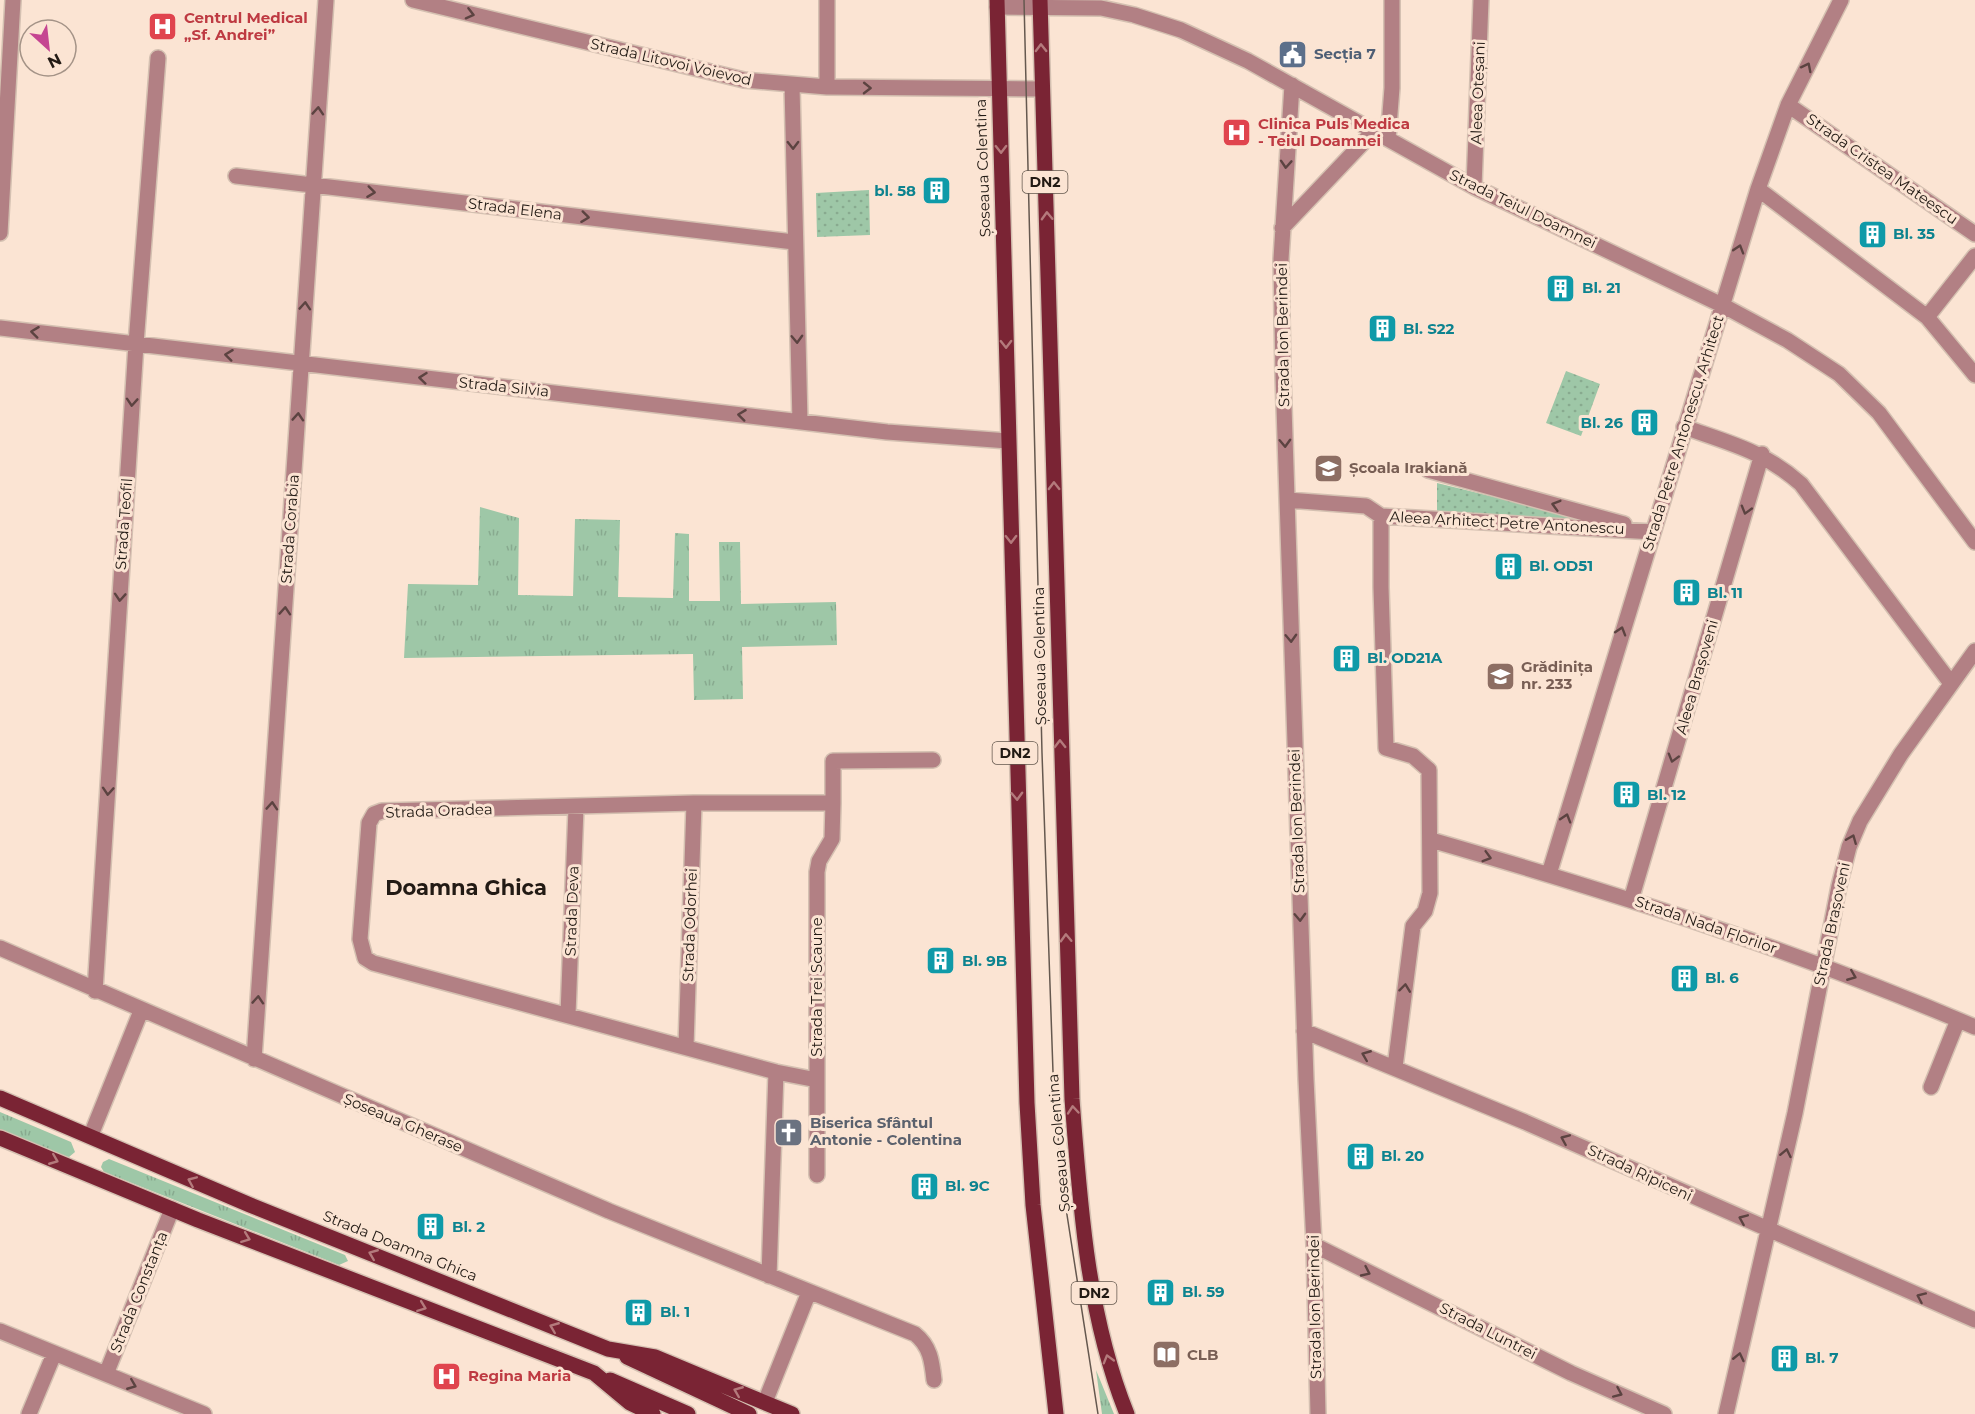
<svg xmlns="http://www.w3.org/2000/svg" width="1975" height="1414" viewBox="0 0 1975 1414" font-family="Montserrat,sans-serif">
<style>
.grass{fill:url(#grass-tufts)}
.park{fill:url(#park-dots)}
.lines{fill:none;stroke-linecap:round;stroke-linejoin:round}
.minor-casing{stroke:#d4c0b1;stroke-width:18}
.major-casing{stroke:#d4c0b1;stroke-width:18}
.minor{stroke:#b28084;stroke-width:15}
.major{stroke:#7a2434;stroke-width:15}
.tram{stroke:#65584f;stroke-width:1.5}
.oneway{stroke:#5c4341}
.oneway2{stroke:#b47a7c}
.labels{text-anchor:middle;stroke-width:6;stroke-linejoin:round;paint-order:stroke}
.shield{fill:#fbe4d3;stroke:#63574d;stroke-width:1.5}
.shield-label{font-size:14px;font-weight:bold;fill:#221a14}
.health-label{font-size:15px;font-weight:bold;fill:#be3a42;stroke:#fbe4d3;text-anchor:start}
.service-label{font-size:15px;font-weight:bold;fill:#4e5e75;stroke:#fbe4d3;text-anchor:start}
.street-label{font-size:15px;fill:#221a14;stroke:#fbe4d3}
.culture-label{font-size:15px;font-weight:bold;fill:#0d838f;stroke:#fbe4d3;text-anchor:start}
.education-label{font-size:15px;font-weight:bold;fill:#785e54;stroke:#fbe4d3;text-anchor:start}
.worship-label{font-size:15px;font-weight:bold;fill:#5b616d;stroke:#fbe4d3;text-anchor:start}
.district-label{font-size:21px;font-weight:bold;fill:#221a14;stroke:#fbe4d3}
</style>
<defs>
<pattern id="grass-tufts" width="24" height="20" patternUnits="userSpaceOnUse" patternTransform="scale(1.5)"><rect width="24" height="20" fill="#9ec7a7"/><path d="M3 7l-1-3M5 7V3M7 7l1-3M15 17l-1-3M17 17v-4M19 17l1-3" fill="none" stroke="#88aa8f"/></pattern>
<pattern id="park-dots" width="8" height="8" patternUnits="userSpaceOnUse" patternTransform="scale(1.5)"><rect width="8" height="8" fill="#9ec7a7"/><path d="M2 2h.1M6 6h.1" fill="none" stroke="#88aa8f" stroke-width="1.8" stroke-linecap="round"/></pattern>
</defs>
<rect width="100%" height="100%" fill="#fbe4d3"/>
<path class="grass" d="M480,507L519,518L518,595L573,596L575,519L620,520L618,597L673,598L675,533L689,534V601H720L719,542H740L741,604L836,602L837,645L742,647L743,699L694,700L693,654L404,658L408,584L478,585Z
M0,1112L71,1142L75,1152L69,1157L63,1156L0,1130Z
M109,1159L345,1255L348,1261L339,1265L104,1172L101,1167L103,1162Z
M1096,1370L1114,1414H1102Z"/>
<path class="park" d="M869,190L870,235L817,237L816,193Z
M1566,371L1600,384L1581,436L1546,423Z
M1437,483L1604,524L1437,511Z"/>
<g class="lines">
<defs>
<path id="minor" d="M413,0L744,80L827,87L1042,89
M827,0V87
M997,7L1101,8L1134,15L1181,30L1248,61L1474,187L1722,305L1787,340L1839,374L1879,413L1975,542
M1292,85L1281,259L1283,376L1306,1079L1314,1245L1318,1414
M792,86L800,422
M1788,105L1975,234
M1388,139L1392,88V0
M236,176L794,242
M1474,187L1481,0
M1758,189L1927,317L1975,375
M1282,228L1374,131
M0,233L13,0
M1927,317L1975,256
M0,328L887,432L1008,441
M1684,427C1729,443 1764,451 1801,484L1950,682
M1428,470L1624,524
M1288,500L1366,506L1381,516V587L1386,748L1413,756L1429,770L1430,893L1425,911L1413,926L1395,1067
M1381,516L1653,532
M1431,840C1615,893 1798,951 1975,1027
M1549,874L1758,189L1788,105L1841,0
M1631,900L1762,454
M0,948L609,1211L915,1334C930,1346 932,1361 934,1380
M95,991L136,344L158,58
M568,1014L576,808
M1304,1031L1525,1122L1975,1320
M686,1046L694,803
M254,1059L326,0
M817,1080L776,1072L373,963L365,958L360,939L369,823L374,814L382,811L694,803H833V761L933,760
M1931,1087L1958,1020
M91,1135L141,1011
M817,1175V872L819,861L832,839L833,803
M1314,1245L1571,1373L1664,1414
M769,1276L776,1072
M0,1331L204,1414
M106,1374L172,1209
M765,1402L809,1292
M29,1414L54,1354
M1726,1414L1795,1113L1839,886L1849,847L1860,821L1901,754L1975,651"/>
<path id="major" d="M997,0L1027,1103L1033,1205L1056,1414
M1040,0L1072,1099C1080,1204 1087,1315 1127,1414
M0,1098L250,1205L608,1349L655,1357L792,1414
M0,1138L198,1220L594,1373L630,1403L653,1414
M627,1357L749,1414
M610,1380L688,1414"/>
</defs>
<use href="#minor" class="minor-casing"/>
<use href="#major" class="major-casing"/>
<use href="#minor" class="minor"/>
<use href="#major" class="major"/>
<path class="tram" d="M1024,0L1042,753L1054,1101L1065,1202L1098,1414"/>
</g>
<defs><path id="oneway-chevron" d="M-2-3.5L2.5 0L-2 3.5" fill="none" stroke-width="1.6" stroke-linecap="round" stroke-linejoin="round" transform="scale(1.5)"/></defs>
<g class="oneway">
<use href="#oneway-chevron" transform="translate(470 14) rotate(14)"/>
<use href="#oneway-chevron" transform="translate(1807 67) rotate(-63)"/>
<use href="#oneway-chevron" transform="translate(867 88) rotate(1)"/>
<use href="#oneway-chevron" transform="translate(318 111) rotate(-86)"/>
<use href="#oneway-chevron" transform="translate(793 145) rotate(89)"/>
<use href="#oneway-chevron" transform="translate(1286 164) rotate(94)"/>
<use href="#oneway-chevron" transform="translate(371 192) rotate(7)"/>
<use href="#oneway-chevron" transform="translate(585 217) rotate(7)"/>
<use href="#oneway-chevron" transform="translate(1739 249) rotate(-73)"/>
<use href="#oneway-chevron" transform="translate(305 306) rotate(-86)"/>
<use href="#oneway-chevron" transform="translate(35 332) rotate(-173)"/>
<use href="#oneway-chevron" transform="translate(797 339) rotate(88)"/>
<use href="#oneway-chevron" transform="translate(229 355) rotate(-173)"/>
<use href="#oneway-chevron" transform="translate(423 378) rotate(-174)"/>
<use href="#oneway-chevron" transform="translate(132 402) rotate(94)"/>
<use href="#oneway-chevron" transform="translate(742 415) rotate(-173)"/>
<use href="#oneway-chevron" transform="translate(298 417) rotate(-86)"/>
<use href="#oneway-chevron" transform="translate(1285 443) rotate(88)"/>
<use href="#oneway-chevron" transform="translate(1556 505) rotate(-164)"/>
<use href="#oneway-chevron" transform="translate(1746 510) rotate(106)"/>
<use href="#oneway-chevron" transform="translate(120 597) rotate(94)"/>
<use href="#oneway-chevron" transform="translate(285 611) rotate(-86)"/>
<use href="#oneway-chevron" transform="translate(1621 631) rotate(-73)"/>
<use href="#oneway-chevron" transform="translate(1291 638) rotate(88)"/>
<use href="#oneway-chevron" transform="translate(1673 758) rotate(106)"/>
<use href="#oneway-chevron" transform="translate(108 791) rotate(94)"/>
<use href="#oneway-chevron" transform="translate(272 806) rotate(-86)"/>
<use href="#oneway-chevron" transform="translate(1566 818) rotate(-73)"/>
<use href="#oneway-chevron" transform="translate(1852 839) rotate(-68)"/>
<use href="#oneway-chevron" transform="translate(1487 857) rotate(16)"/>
<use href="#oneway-chevron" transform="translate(1300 917) rotate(88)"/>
<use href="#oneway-chevron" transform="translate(1852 976) rotate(22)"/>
<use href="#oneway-chevron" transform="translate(1405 988) rotate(-83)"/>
<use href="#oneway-chevron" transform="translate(258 1000) rotate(-86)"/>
<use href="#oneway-chevron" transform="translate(1366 1055) rotate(-158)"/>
<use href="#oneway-chevron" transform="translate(1565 1139) rotate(-157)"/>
<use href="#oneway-chevron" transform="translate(1786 1153) rotate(-78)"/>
<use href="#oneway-chevron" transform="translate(1743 1219) rotate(-157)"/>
<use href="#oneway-chevron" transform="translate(1366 1272) rotate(25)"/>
<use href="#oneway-chevron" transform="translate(1921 1297) rotate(-156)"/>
<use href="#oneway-chevron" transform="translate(1739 1357) rotate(-77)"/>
<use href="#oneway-chevron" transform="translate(132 1385) rotate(22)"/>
<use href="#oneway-chevron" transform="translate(1618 1393) rotate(24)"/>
</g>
<g class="oneway2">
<use href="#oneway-chevron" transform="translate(1041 48) rotate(-91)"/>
<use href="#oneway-chevron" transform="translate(1001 149) rotate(89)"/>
<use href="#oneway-chevron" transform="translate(1047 216) rotate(-92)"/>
<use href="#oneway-chevron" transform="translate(1006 344) rotate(89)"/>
<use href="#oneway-chevron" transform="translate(1054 486) rotate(-91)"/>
<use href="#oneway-chevron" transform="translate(1011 539) rotate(89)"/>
<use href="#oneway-chevron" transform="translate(1060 744) rotate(-91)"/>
<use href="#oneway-chevron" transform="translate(1017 796) rotate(88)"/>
<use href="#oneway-chevron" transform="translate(1066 938) rotate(-92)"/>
<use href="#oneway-chevron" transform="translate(1073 1110) rotate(-95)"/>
<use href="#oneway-chevron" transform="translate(54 1160) rotate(22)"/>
<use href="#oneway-chevron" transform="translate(192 1181) rotate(-157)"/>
<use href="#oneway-chevron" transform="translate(246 1238) rotate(21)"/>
<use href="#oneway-chevron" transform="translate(373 1254) rotate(-158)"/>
<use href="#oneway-chevron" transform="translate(422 1307) rotate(21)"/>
<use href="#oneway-chevron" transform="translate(554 1327) rotate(-158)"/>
<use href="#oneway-chevron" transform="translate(1108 1359) rotate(-106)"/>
<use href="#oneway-chevron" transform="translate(738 1391) rotate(-158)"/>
</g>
<defs>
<symbol id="hospital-square" viewBox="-11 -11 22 22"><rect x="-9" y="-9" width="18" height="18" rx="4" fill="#e0444e" stroke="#fbe4d3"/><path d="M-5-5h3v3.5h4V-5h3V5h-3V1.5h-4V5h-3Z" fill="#fff"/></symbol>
<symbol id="civic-square" viewBox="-11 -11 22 22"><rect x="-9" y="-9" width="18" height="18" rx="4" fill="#5c6f8a" stroke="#fbe4d3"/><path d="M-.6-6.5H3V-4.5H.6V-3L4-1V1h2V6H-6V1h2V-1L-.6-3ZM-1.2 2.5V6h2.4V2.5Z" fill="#fff"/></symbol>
<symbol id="building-square" viewBox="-11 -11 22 22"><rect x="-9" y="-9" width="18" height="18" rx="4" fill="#0f9aa8" stroke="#fbe4d3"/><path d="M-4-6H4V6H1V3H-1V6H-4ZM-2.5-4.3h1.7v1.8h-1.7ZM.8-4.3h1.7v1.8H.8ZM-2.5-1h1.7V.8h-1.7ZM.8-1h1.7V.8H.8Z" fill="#fff"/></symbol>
<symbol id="school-square" viewBox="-11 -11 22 22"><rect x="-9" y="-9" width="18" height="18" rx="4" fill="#8d6e63" stroke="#fbe4d3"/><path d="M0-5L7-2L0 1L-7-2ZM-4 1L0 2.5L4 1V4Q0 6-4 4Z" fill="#fff"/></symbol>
<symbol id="church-square" viewBox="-11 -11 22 22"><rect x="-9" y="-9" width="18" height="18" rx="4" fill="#6b7280" stroke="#fbe4d3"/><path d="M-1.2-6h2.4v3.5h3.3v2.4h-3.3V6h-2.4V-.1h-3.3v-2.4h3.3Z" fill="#fff"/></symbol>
<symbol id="library-square" viewBox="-11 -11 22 22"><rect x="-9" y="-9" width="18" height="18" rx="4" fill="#8d6e63" stroke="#fbe4d3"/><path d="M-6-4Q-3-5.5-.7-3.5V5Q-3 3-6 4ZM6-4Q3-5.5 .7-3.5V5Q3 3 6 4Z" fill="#fff"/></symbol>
</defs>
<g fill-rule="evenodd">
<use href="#hospital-square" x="146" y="10" width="33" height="33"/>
<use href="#civic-square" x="1276" y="38" width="33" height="33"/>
<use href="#hospital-square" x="1220" y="116" width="33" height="33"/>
<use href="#building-square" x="920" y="174" width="33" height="33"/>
<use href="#building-square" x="1856" y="218" width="33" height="33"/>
<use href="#building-square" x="1544" y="272" width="33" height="33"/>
<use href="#building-square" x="1366" y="312" width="33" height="33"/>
<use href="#building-square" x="1628" y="406" width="33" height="33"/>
<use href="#school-square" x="1312" y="452" width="33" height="33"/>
<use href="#building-square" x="1492" y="550" width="33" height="33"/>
<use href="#building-square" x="1670" y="576" width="33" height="33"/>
<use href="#building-square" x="1330" y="642" width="33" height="33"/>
<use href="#school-square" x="1484" y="660" width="33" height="33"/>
<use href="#building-square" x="1610" y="778" width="33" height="33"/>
<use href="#building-square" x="924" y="944" width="33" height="33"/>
<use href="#building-square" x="1668" y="962" width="33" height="33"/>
<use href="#church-square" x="772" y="1116" width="33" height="33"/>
<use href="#building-square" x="1344" y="1140" width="33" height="33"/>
<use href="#building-square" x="908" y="1170" width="33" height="33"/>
<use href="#building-square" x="414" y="1210" width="33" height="33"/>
<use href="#building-square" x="1144" y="1276" width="33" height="33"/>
<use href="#building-square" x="622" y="1296" width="33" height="33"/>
<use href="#library-square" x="1150" y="1338" width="33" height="33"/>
<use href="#building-square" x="1768" y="1342" width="33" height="33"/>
<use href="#hospital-square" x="430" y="1360" width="33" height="33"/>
</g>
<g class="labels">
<g class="shield">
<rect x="1022.5" y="171" width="45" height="22" rx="4.5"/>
<rect x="992.5" y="742" width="45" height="22" rx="4.5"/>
<rect x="1071.5" y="1282" width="45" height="22" rx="4.5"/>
</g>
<g class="shield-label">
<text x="1045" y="187">DN2</text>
<text x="1015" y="758">DN2</text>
<text x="1094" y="1298">DN2</text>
</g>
<g class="health-label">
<text x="184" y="23">Centrul Medical<tspan x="184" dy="17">„Sf. Andrei”</tspan></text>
<text x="1258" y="129">Clinica Puls Medica<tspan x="1258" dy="17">- Teiul Doamnei</tspan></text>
<text x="468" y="1381">Regina Maria</text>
</g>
<g class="service-label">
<text x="1314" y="59">Secția 7</text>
</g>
<g class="street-label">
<text transform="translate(671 62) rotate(13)" y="5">Strada Litovoi Voievod</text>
<text transform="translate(1478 93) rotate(-88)" y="5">Aleea Oteșani</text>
<text transform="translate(983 168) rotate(-92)" y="5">Șoseaua Colentina</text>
<text transform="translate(1882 169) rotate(35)" y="5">Strada Cristea Mateescu</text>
<text transform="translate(515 209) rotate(7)" y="5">Strada Elena</text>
<text transform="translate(1523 209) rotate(26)" y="5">Strada Teiul Doamnei</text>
<text transform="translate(1283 335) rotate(-91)" y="5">Strada Ion Berindei</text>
<text transform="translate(504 387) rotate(6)" y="5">Strada Silvia</text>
<text transform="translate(1683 433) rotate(-73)" y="5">Strada Petre Antonescu, Arhitect</text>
<text transform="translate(1507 523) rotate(3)" y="5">Aleea Arhitect Petre Antonescu</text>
<text transform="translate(124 524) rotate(-86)" y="5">Strada Teofil</text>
<text transform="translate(290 529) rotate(-86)" y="5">Strada Corabia</text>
<text transform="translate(1040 656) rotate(-91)" y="5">Șoseaua Colentina</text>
<text transform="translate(1697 677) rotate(-74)" y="5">Aleea Brașoveni</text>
<text transform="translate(439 811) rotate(-2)" y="5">Strada Oradea</text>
<text transform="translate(1297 821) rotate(-92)" y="5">Strada Ion Berindei</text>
<text transform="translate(572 911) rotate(-88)" y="5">Strada Deva</text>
<text transform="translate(1832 924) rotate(-78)" y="5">Strada Brașoveni</text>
<text transform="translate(690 925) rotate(-88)" y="5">Strada Odorhei</text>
<text transform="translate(1706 925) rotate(19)" y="5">Strada Nada Florilor</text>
<text transform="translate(817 987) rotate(-90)" y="5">Strada Trei Scaune</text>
<text transform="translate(403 1123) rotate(23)" y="5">Șoseaua Gherase</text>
<text transform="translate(1059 1143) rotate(-95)" y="5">Șoseaua Colentina</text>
<text transform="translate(1640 1173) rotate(25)" y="5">Strada Ripiceni</text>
<text transform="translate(400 1246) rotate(22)" y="5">Strada Doamna Ghica</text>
<text transform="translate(139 1292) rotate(-68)" y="5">Strada Constanța</text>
<text transform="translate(1315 1307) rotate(-91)" y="5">Strada Ion Berindei</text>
<text transform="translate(1488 1331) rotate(27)" y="5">Strada Luntrei</text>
</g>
<g class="culture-label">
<text x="916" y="196" text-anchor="end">bl. 58</text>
<text x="1893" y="239">Bl. 35</text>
<text x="1582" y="293">Bl. 21</text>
<text x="1403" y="334">Bl. S22</text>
<text x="1623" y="428" text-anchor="end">Bl. 26</text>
<text x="1529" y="571">Bl. OD51</text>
<text x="1707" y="598">Bl. 11</text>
<text x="1367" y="663">Bl. OD21A</text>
<text x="1647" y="800">Bl. 12</text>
<text x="962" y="966">Bl. 9B</text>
<text x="1705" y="983">Bl. 6</text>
<text x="1381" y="1161">Bl. 20</text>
<text x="945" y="1191">Bl. 9C</text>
<text x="452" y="1232">Bl. 2</text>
<text x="1182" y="1297">Bl. 59</text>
<text x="660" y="1317">Bl. 1</text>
<text x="1805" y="1363">Bl. 7</text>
</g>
<g class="education-label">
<text x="1349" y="473">Școala Irakiană</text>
<text x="1521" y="672">Grădinița<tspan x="1521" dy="17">nr. 233</tspan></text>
<text x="1187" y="1360">CLB</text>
</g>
<g class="worship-label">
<text x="810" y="1128">Biserica Sfântul<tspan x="810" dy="17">Antonie - Colentina</tspan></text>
</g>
<g class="district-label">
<text x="466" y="895">Doamna Ghica</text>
</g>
</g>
<g transform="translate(48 48) rotate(153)"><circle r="28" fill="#fbe4d3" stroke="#a49387" stroke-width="1.5"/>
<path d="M0-4.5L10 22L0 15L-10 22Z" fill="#c54591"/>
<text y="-9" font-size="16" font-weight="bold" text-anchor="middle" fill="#221a14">N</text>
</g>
</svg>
